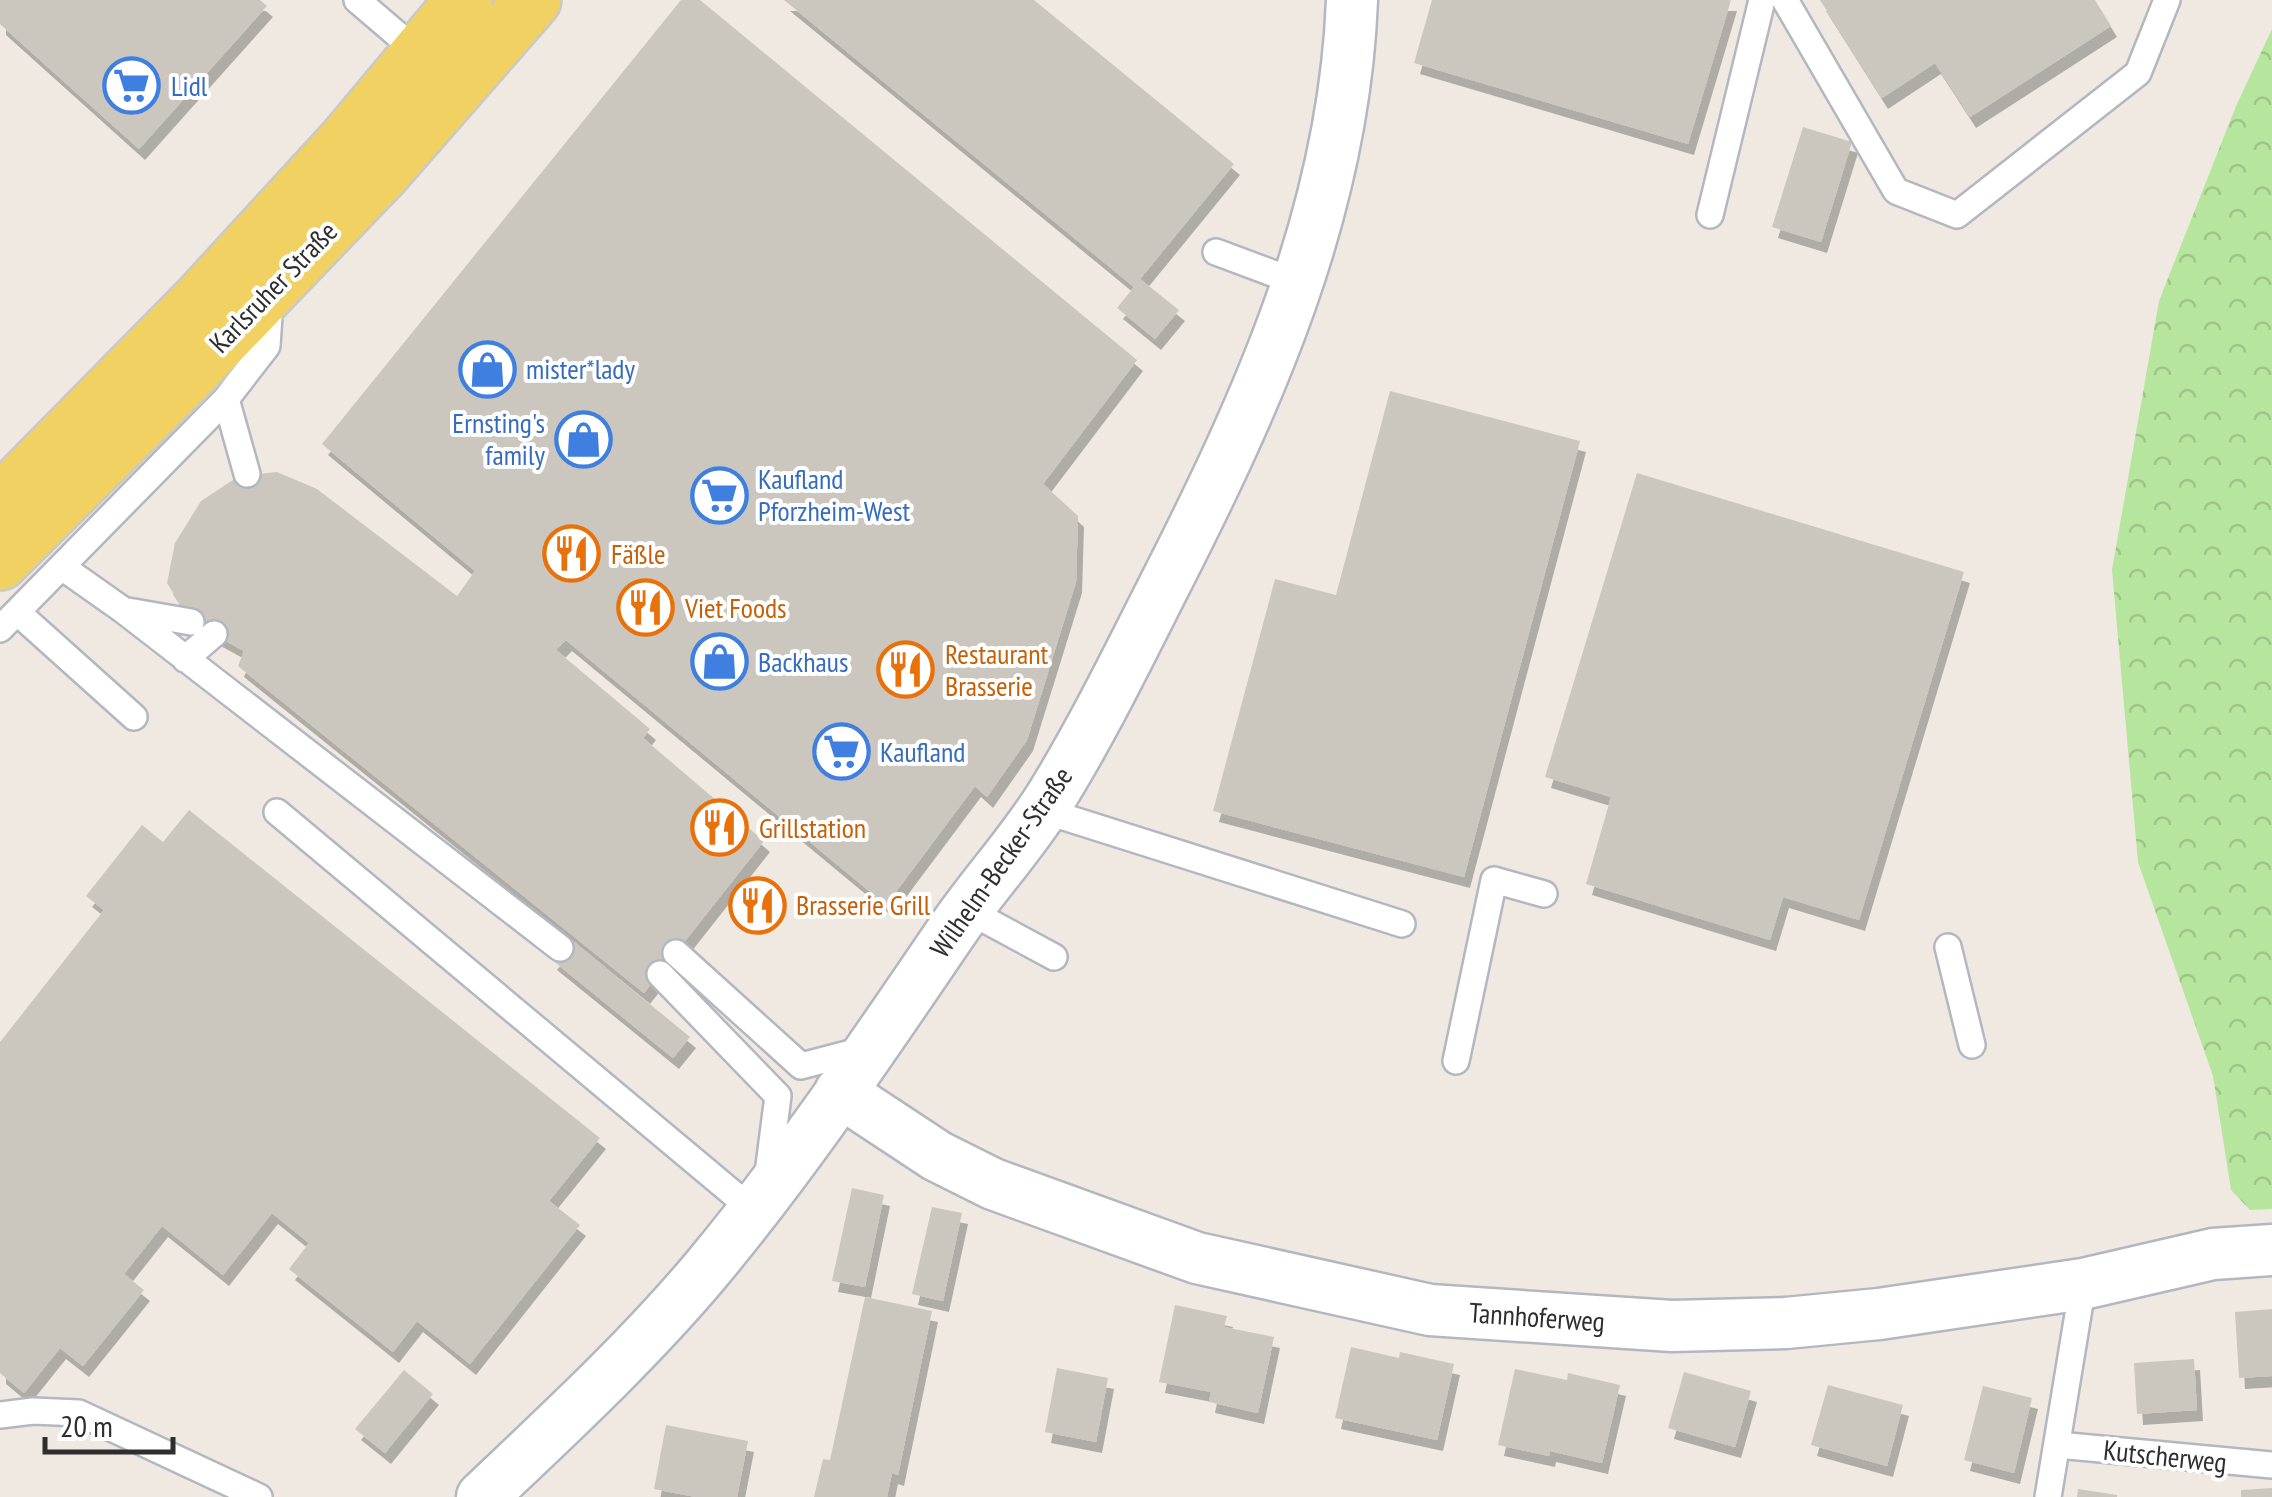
<svg xmlns="http://www.w3.org/2000/svg" width="2272" height="1497" viewBox="0 0 2272 1497" font-family="'PT Sans Narrow',sans-serif">
<style>
.forest{fill:url(#forest-crowns)}
.building{fill:#cbc7bf;filter:url(#shadow)}
.lines{fill:none;stroke-linecap:round;stroke-linejoin:round}
.service-casing{stroke:#b4b7c1;stroke-width:30}
.minor-casing{stroke:#b4b7c1;stroke-width:55}
.primary-casing{stroke:#c9c9c9;stroke-width:60}
.service{stroke:#fff;stroke-width:25}
.minor{stroke:#fff;stroke-width:50}
.primary{stroke:#f2d163;stroke-width:55}
.labels{text-anchor:middle;stroke-width:8;stroke-linejoin:round;paint-order:stroke}
.shop-label{font-size:28px;fill:#366cbe;stroke:#fff;text-anchor:start}
.street-label{font-size:28px;fill:#2e2e2e;stroke:#fff}
.food-label{font-size:28px;fill:#c56008;stroke:#fff;text-anchor:start}
</style>
<defs>
<pattern id="forest-crowns" width="20" height="18" patternUnits="userSpaceOnUse" patternTransform="scale(2.5)"><rect width="20" height="18" fill="#b6e59e"/><path d="M2 6a3 3 0 1 1 6 0M12 15a3 3 0 1 1 6 0" fill="none" stroke="#9dc588"/></pattern>
<filter id="shadow"><feDropShadow dx="6" dy="11" stdDeviation="0" flood-color="#0004"/></filter>
</defs>
<rect width="100%" height="100%" fill="#efe9e1"/>
<path class="forest" d="M2272,29V1209L2250,1210L2231,1190L2213,1076L2138,862L2112,570L2159,301L2236,106Z"/>
<path class="building" d="M0,0H260L267,6L139,149L0,24Z
M681,0H700L1137,360L1043,484L1078,516L1076,582L1027,740L987,797L975,786L886,905L566,640L556,650L650,729L643,738L764,841L644,993L238,666L244,651L191,622L167,583L175,543L201,501L239,476L277,472L317,489L457,596L475,571L322,444Z
M784,0H1034L1234,164L1140,279L1179,310L1155,339L1117,308L1134,287Z
M1432,0H1731L1688,144L1414,63Z
M1820,0H2095L2111,26L1970,117L1935,63L1882,98Z
M1803,127L1852,142L1821,242L1772,227Z
M1390,391L1580,441L1464,877L1213,811L1275,579L1336,595Z
M1637,473L1964,572L1859,920L1783,897L1770,940L1586,884L1611,797L1545,777Z
M189,810L600,1138L549,1201L580,1225L470,1364L417,1321L393,1352L289,1269L309,1243L272,1213L223,1275L162,1226L124,1274L144,1290L83,1366L60,1348L24,1393L0,1373V1042L104,910L86,896L142,825L163,842Z
M568,937L690,1037L673,1058L551,959Z
M852,1188L884,1195L865,1287L832,1281Z
M932,1207L962,1213L943,1301L912,1294Z
M865,1297L932,1311L898,1475L892,1473L887,1497H814L823,1459L830,1460Z
M1175,1305L1227,1316L1224,1327L1274,1337L1258,1413L1209,1402L1211,1392L1159,1382Z
M2272,1309V1376L2239,1378L2235,1312Z
M1351,1347L1399,1358L1400,1352L1454,1364L1437,1440L1335,1418Z
M2194,1359L2197,1410L2137,1414L2134,1363Z
M1057,1368L1108,1378L1096,1442L1045,1432Z
M1515,1369L1567,1380L1568,1373L1620,1385L1602,1463L1550,1451L1549,1456L1498,1445Z
M404,1370L433,1394L385,1453L355,1429Z
M1684,1372L1751,1391L1735,1447L1668,1428Z
M1828,1385L1903,1405L1887,1466L1811,1445Z
M1983,1386L2032,1398L2014,1473L1964,1460Z
M666,1425L748,1441L737,1497H696L654,1489Z
M2272,1488V1497H2241V1490Z
M2078,1489L2117,1495V1497H2077Z"/>
<g class="lines">
<defs>
<path id="service" d="M357,0L419,53
M1785,0L1896,191L1957,215L2138,73L2167,0
M1710,215L1762,0
M1216,252L1299,283
M226,399L247,474
M62,567L123,610L560,948
M128,611L191,622
M17,612L134,717
M0,629L226,399L267,346L270,300
M185,659L214,634
M1042,810L1402,924
M277,812L754,1211
M967,910L1054,957
M1948,947L1972,1045
M676,953L801,1066L866,1049
M660,974L778,1096L767,1181
M1456,1061L1494,880L1544,894
M0,1415L33,1411L79,1413L259,1497
M2058,1445L2272,1465
M2048,1497L2083,1284"/>
<path id="minor" d="M840,1092L937,1156L993,1184L1197,1258L1430,1310L1672,1326L1786,1323L1879,1314L2083,1284L2213,1254L2272,1250
M482,1497C559,1424 638,1351 706,1270C797,1161 876,1042 956,925C986,882 1023,842 1051,797C1093,729 1128,657 1164,586C1259,400 1344,211 1352,0"/>
<path id="primary" d="M0,503L202,298L347,140L464,0
M0,562L185,378L382,173L533,0"/>
</defs>
<use href="#service" class="service-casing"/>
<use href="#minor" class="minor-casing"/>
<use href="#primary" class="primary-casing"/>
<use href="#service" class="service"/>
<use href="#minor" class="minor"/>
<use href="#primary" class="primary"/>
</g>
<defs>
<symbol id="supermarket-ring" viewBox="-11 -11 22 22"><circle r="9.5" fill="#fff" stroke="#3f7fe0" stroke-width="1.5"/><path d="M-6-5.5h2.5l.6 2H6L4.5 2H-2.5L-4.4-4H-6ZM-1.5 3.2a1.3 1.3 0 1 0 .1 0ZM3 3.2a1.3 1.3 0 1 0 .1 0Z" fill="#3f7fe0"/></symbol>
<symbol id="shop-ring" viewBox="-11 -11 22 22"><circle r="9.5" fill="#fff" stroke="#3f7fe0" stroke-width="1.5"/><path d="M-5-2.5h2.3a2.7 3.5 0 0 1 5.4 0H5L5.5 6h-11ZM-1.5-2.5h3a1.5 2.3 0 0 0-3 0Z" fill="#3f7fe0"/></symbol>
<symbol id="restaurant-ring" viewBox="-11 -11 22 22"><circle r="9.5" fill="#fff" stroke="#e8710a" stroke-width="1.5"/><path d="M-5-6h1v4h1v-4h1v4h1v-4h1v5L-1.5 .5V6h-2V.5L-5-1ZM5-6V6H3V1.5H1.5Q1.5-4 5-6Z" fill="#e8710a"/></symbol>
</defs>
<g fill-rule="evenodd">
<use href="#supermarket-ring" x="100" y="54" width="63" height="63"/>
<use href="#shop-ring" x="456" y="338" width="63" height="63"/>
<use href="#shop-ring" x="552" y="408" width="63" height="63"/>
<use href="#supermarket-ring" x="688" y="464" width="63" height="63"/>
<use href="#restaurant-ring" x="540" y="522" width="63" height="63"/>
<use href="#restaurant-ring" x="614" y="576" width="63" height="63"/>
<use href="#shop-ring" x="688" y="630" width="63" height="63"/>
<use href="#restaurant-ring" x="874" y="638" width="63" height="63"/>
<use href="#supermarket-ring" x="810" y="720" width="63" height="63"/>
<use href="#restaurant-ring" x="688" y="796" width="63" height="63"/>
<use href="#restaurant-ring" x="726" y="874" width="63" height="63"/>
</g>
<g class="labels">
<g class="shop-label">
<text x="171" y="96">Lidl</text>
<text x="526" y="379">mister*lady</text>
<text x="545" y="433" text-anchor="end">Ernsting's<tspan x="545" dy="32">family</tspan></text>
<text x="758" y="489">Kaufland<tspan x="758" dy="32">Pforzheim-West</tspan></text>
<text x="758" y="672">Backhaus</text>
<text x="880" y="762">Kaufland</text>
</g>
<g class="street-label">
<text transform="translate(273 287) rotate(-46)" y="10">Karlsruher Straße</text>
<text transform="translate(1001 862) rotate(-55)" y="10">Wilhelm-Becker-Straße</text>
<text transform="translate(1537 1317) rotate(4)" y="10">Tannhoferweg</text>
<text transform="translate(2165 1456) rotate(6)" y="10">Kutscherweg</text>
</g>
<g class="food-label">
<text x="611" y="564">Fäßle</text>
<text x="685" y="618">Viet Foods</text>
<text x="945" y="664">Restaurant<tspan x="945" dy="32">Brasserie</tspan></text>
<text x="759" y="838">Grillstation</text>
<text x="796" y="915">Brasserie Grill</text>
</g>
</g>
<path d="M45 1437v15h128v-15" fill="none" stroke="#2e2e2e" stroke-width="5"/>
<text x="60" y="1437" font-size="30" fill="#2e2e2e" stroke="#ffffff" stroke-width="8" paint-order="stroke">20 m</text>
</svg>
